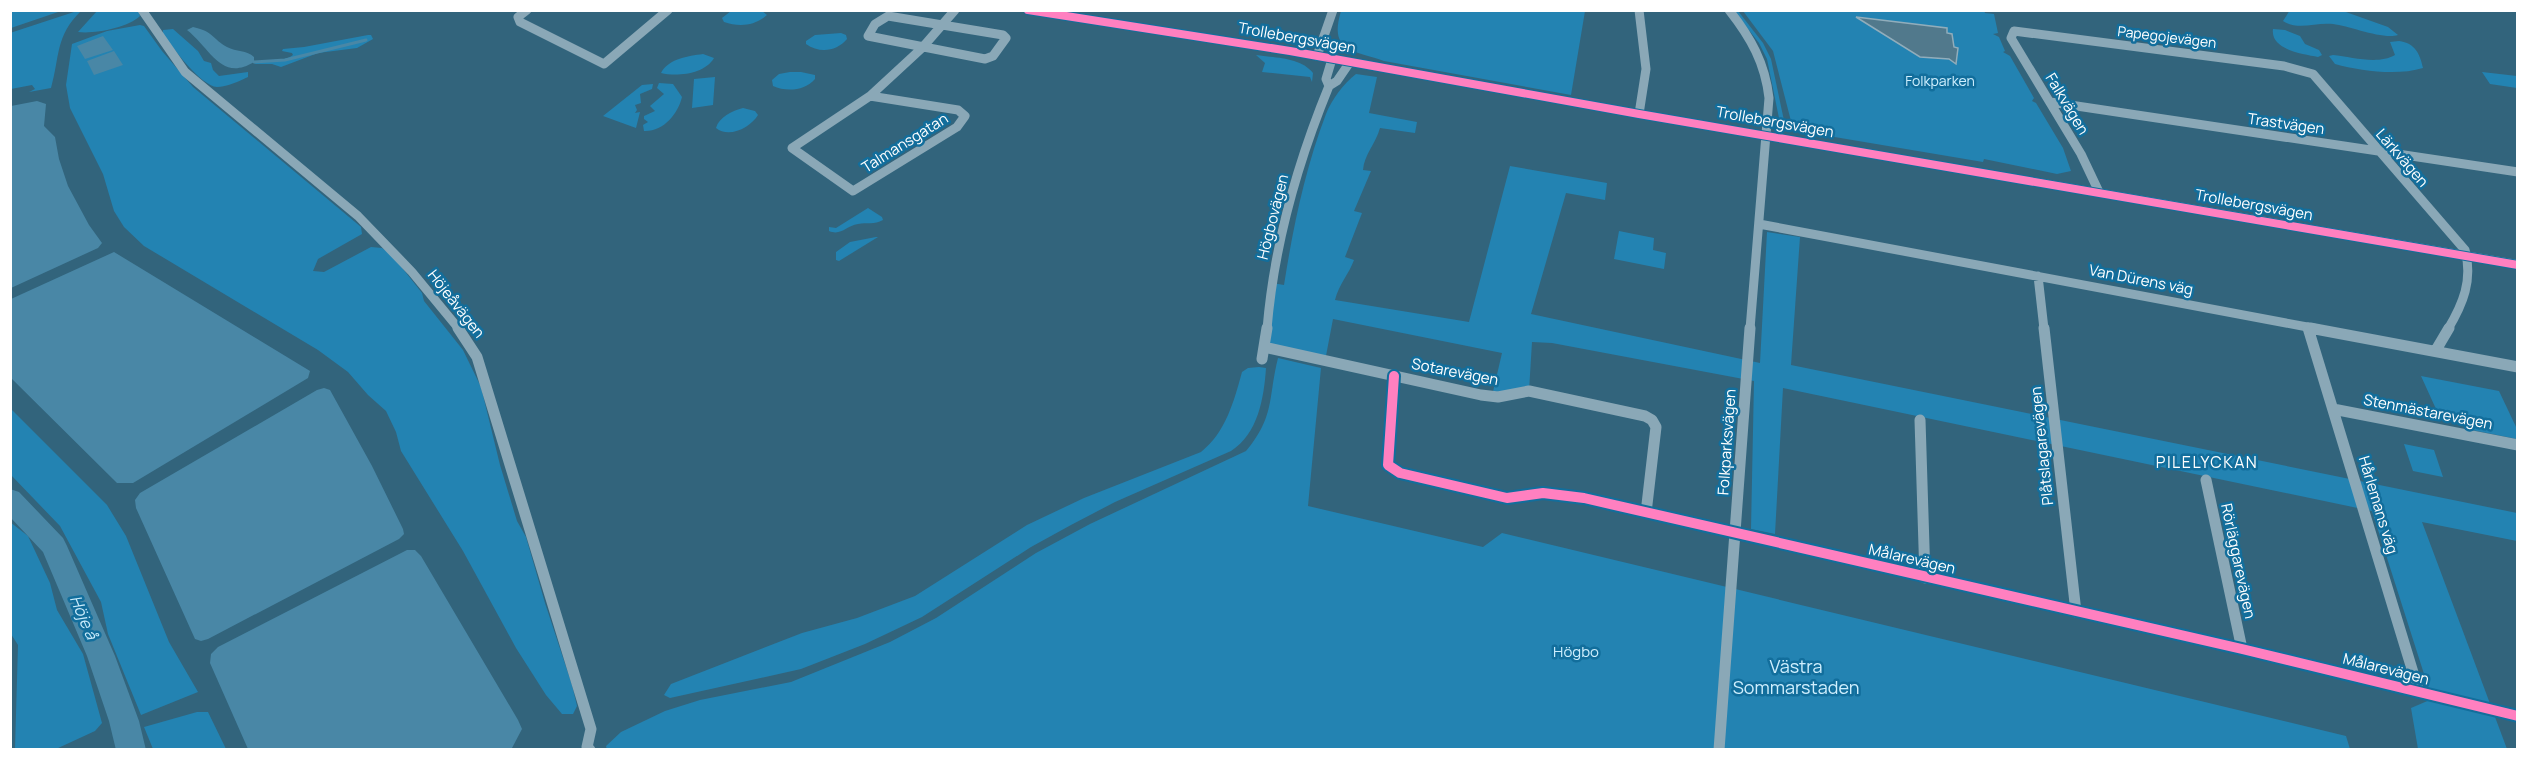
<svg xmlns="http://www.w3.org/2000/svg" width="2528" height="760" viewBox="0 0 2528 760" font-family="Manrope,sans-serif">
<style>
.green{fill:#2383b2}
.water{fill:#4987a6}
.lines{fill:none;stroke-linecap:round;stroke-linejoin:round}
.stream{stroke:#4987a6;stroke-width:3}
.river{fill:#4987a6;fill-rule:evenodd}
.building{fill:#51798c;stroke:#91adbb;stroke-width:1.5}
.street-far1{stroke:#8aa8b7;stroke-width:9}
.street{stroke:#8aa8b7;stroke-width:11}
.secondary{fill:#84a4b2;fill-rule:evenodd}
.cycleway-far1-casing{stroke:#126e9c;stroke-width:10}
.cycleway-casing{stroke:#126e9c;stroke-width:14}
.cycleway-far1{stroke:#ff80c0;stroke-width:8}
.cycleway{stroke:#ff80c0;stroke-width:10}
.labels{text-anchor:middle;stroke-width:5;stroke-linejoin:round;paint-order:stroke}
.far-street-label{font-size:14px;fill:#fff;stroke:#126e9c}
.far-park-label{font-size:14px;fill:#cfeffe;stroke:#126e9c}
.street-label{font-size:15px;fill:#fff;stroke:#126e9c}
.park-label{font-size:15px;fill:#cfeffe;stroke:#126e9c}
.neighbourhood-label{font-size:16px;letter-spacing:1.5px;fill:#fff;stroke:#126e9c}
.water-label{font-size:16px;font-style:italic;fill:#caecfc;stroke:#126e9c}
.near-park-label{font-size:18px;fill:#cfeffe;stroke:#126e9c}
</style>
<rect width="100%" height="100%" fill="#32647c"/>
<path class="green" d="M11,10H61V11L11,28Z
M1984,10L1985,13L1994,14L1998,33L1993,34L1999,37L2005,51L2003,52L2010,56L2034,98L2032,101L2036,103L2063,148L2071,171L2057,174L1984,159L1983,162L1799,131L1792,125L1773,51L1743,11Z
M2290,10L2343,11L2388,27L2398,35C2383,40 2350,26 2333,24C2315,22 2299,31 2283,21Z
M77,11H81C55,36 60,57 51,88L29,92L35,89L32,85L11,89L10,33Z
M97,11L138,10L140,16C127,28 95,34 78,32Z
M731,11H762L767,15C755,26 739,27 724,22L722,18Z
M1341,11H1585L1571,95L1384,61C1351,50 1329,51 1341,11Z
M1734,11H1738L1763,43L1771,59L1786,130L1781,128L1767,59L1759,43Z
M140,25L144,26L162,51L193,87L361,227L362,234L318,259L313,271L324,272L371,247L382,248L392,255L422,293L424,301L463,350L481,387L500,465L517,521L526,537L545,603L572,685L577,706L573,714H562L546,695L516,648L463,551L401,451L396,432L386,411L368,395L348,372L318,350L144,246L124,227L114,211L103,174L70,108L66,85L72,44L107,31Z
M173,29L198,51L204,61L211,63L213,70L219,76L248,72V77C240,81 226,87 217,87C201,86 172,47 163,34V30Z
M2273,29L2285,30L2300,36L2305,44L2319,50L2322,55L2318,57C2303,54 2270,50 2273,29Z
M841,33L846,35L847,39C837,51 820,54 806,44V41L815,35Z
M368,35H371L373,39L357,48L318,53L281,67L272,64H254C266,56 281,64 293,55L292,53L282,51L283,49L304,47Z
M2399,41C2415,43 2420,54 2423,68C2397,76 2361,71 2335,64L2329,56L2333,55C2352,57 2378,65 2395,55L2390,42Z
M703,54L714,58C705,74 677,77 661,73C668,59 688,56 703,54Z
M1256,55C1275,58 1301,57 1313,73L1312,82L1310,77L1262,72L1265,63Z
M790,72H801L815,75V79C805,91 786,92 773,86L772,80L779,74Z
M2482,72L2517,76V88L2490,84Z
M1356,74L1377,77L1369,113L1417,122L1415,133L1380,128C1376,143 1364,155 1363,170L1371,171L1354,211L1362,213L1345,257L1354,260C1349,274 1339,284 1335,300L1469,322L1510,166L1607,183L1605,200L1566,193L1531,314L1760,363L1767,232L1800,237L1791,365L2517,513V541L2422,522L2507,749H2418L2411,708L2432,699L2372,511L1783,388L1775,534L1751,529L1754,381L1552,343L1532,342L1529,391L1492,396L1502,353L1333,319L1325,361L1264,347L1272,283L1284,285C1293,228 1305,169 1326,114C1332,99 1344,83 1356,74Z
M715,77L713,105L692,108L694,79Z
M659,83L673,84L682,97C678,114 663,132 644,131L643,125L648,122L644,119V116L655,111L650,106L664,94L657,88Z
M653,84L652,89L640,94L641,103L635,105L637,110L635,113L640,112L636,128L603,116L642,85Z
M743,108L755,111L758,115C751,127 729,139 716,128C719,117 732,111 743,108Z
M868,208L882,217L883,220C874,225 867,222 858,224C846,226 841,236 829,231V227L836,228Z
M1619,231L1654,238L1653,250L1666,253L1664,269L1614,259Z
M876,237H878L839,261L836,260V252L850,242Z
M1278,358L1321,368L1308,506L1483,547L1502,533L2346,736L2350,749L607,750L606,746L621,732L665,711L700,700L791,682L890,642L936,618L1036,553L1090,524L1246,451C1275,416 1268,398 1278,358Z
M1259,367L1266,368C1264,398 1258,434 1231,451L1115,502L1071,525L1031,547L922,617L865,644L801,669L670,698L664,695L671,684L802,633L857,618L915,596L1027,525L1084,498L1201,452C1226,432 1234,401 1242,372L1248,368Z
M2421,376L2499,391L2517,429V439L2467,429L2459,415L2436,409Z
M11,409L107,505L126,536L169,642L198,692L141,715L108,634L101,602L60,526L11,475Z
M2404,444L2434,450L2443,477L2413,471Z
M10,522L28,536L50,583L57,610L83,654L102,723L95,731L56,749H15L18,645L11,634Z
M197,712H208L226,749H153L144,727Z"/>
<path class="water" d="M193,27C215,32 212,39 227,47C236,52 247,50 254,57V62C221,82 211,49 187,30Z
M103,36L113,50L85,59L77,46Z
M114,51L123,65L94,75L87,61Z
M37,101L46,104L44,126L55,137L59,159L68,186L89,225L102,243L98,248L11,288V106Z
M114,252L310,371L308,378L133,483H117L10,377L11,299Z
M324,388L330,390L372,466L403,529L404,534L399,539L208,639L201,641L195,639L136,508L135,500L140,493L317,390Z
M407,550H415L421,556L518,720L522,729L512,748L248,749L210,663L211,654L218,647Z"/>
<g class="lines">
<path class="stream" d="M254,62L285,60L366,40"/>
<path class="river" d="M10,489L19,492L63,538L67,546L115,656L139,721L146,750H116L109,721L87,656L43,552L10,517Z"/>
</g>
<path class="building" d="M1856,17L1947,28V33L1952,34L1954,47L1958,48L1956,64L1949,59L1920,57Z"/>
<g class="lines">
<path class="street-far1" d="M142,10L185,72L358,216L412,272L459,329
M527,10L518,17L520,22L604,64L668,10
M1639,10L1646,69L1639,114
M1729,10C1751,38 1765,63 1769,98L1750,329
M888,16L1003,35L1006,38L993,56L985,59L868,36L875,24Z
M1317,56L1333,10
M1332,59L1326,79L1329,86L1337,81L1350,62
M870,96L958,110L965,116L957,127L853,191L792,148Z
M870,96L922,48L955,10
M2050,102L2518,172
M2099,192L2081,154L2011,38L2014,31L2284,66L2313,74L2465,250C2473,280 2463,304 2448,329
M1759,224L2318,329
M2038,276L2044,329
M2308,327L2309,329
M1267,329C1274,245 1297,164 1329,86"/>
<path class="street" d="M458,328L477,357L591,729L587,747L590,750
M2044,328L2076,612
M2308,328L2419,692
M2310,328L2518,367
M1264,347L1481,395L1498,397L1529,391L1645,416L1652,420L1656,427L1646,513
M2436,350L2449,328
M1262,359L1267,328
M1394,376L1388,465L1400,473L1507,498L1543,493L1584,498L2242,649L2518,716
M2333,409L2518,445
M1920,420L1925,578
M2206,480L2242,649
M1719,750L1750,328"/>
<path class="secondary" d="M1023,10H1053L1290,48L1639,110L2518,260V269L1639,118L1290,54L1028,13Z"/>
<defs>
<path id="cycleway-far1" d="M1028,10L1290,51L1639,114L2518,265"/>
<path id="cycleway" d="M1394,376L1388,465L1400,473L1507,498L1543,493L1584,498L2242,649L2518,716"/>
</defs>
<use href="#cycleway-far1" class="cycleway-far1-casing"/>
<use href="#cycleway" class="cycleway-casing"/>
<use href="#cycleway-far1" class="cycleway-far1"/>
<use href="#cycleway" class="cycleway"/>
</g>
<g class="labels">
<g class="far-street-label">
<text transform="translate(2167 37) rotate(7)" y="5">Papegojevägen</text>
</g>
<g class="far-park-label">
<text x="1940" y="86">Folkparken</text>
</g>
<g class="street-label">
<text transform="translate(1297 38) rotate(10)" y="5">Trollebergsvägen</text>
<text transform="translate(2067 104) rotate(59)" y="5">Falkvägen</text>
<text transform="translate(1775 122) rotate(10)" y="5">Trollebergsvägen</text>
<text transform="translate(2286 124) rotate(8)" y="5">Trastvägen</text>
<text transform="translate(905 143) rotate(-32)" y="5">Talmansgatan</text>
<text transform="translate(2402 158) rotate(49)" y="5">Lärkvägen</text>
<text transform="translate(2254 205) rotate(10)" y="5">Trollebergsvägen</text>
<text transform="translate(1273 217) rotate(-76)" y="5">Högbovägen</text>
<text transform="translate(2141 280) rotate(11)" y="5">Van Dürens väg</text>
<text transform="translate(456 304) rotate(52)" y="5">Höjeåvägen</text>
<text transform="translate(1455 372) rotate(11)" y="5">Sotarevägen</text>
<text transform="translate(2428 412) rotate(11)" y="5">Stenmästarevägen</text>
<text transform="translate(1727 442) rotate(-86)" y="5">Folkparksvägen</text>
<text transform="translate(2042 446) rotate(-96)" y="5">Plåtslagarevägen</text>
<text transform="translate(2378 505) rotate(73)" y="5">Hårlemans väg</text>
<text transform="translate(1912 559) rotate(13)" y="5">Målarevägen</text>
<text transform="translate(2238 561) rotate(78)" y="5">Rörläggarevägen</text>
<text transform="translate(2386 669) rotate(14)" y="5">Målarevägen</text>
</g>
<g class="park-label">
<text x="1576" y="657">Högbo</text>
</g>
<g class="neighbourhood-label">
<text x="2207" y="468">PILELYCKAN</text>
</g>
<g class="water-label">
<text transform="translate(84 617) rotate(67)" y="6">Höje å</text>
</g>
<g class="near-park-label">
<text x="1796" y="673">Västra<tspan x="1796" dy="21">Sommarstaden</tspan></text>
</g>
</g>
<rect width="2528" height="760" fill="none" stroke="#ffffff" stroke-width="24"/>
</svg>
